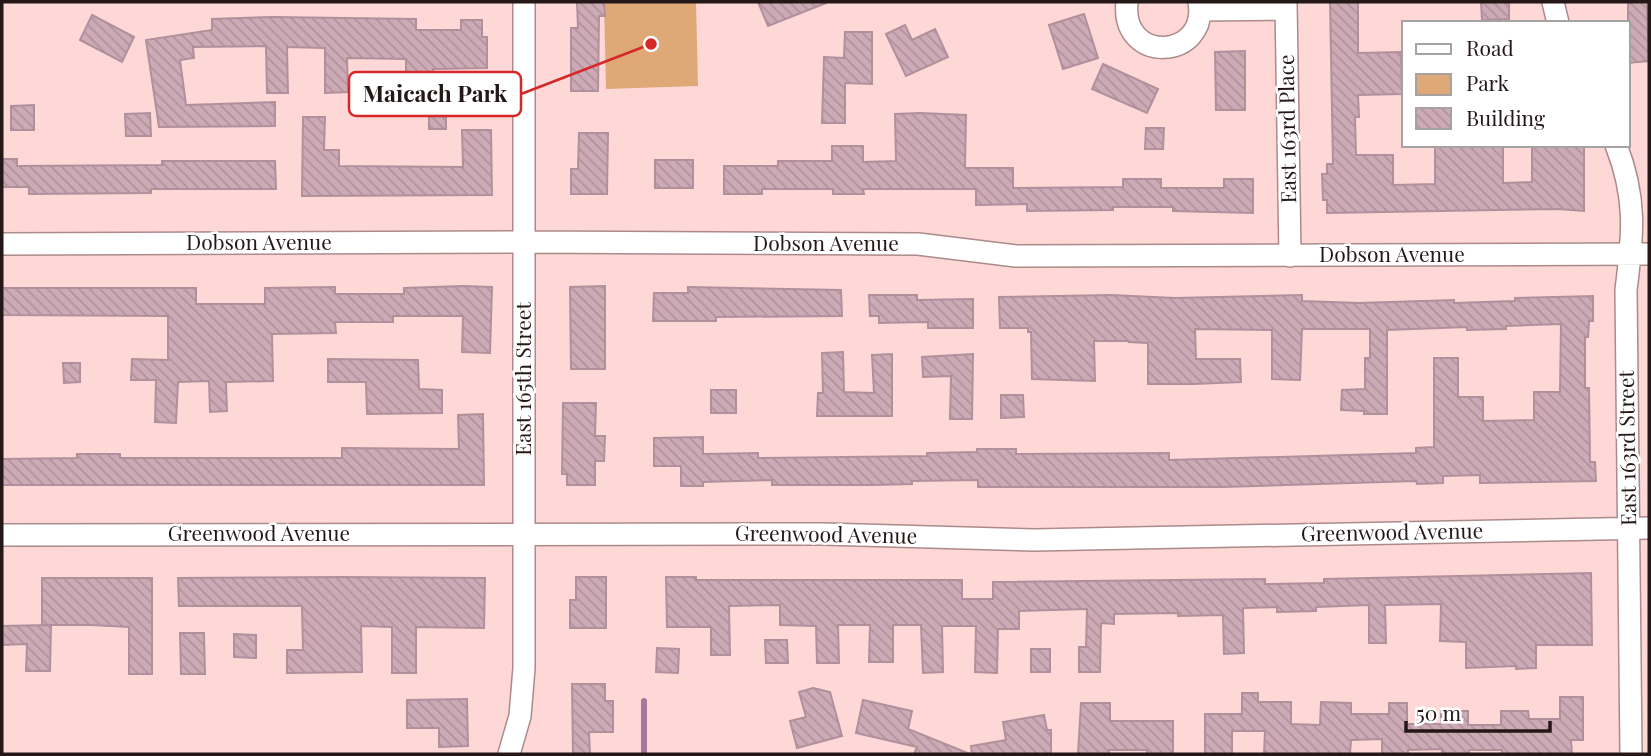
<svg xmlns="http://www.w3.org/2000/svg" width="1651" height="756" viewBox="0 0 1651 756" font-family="'Playfair Display',serif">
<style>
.green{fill:#dea977}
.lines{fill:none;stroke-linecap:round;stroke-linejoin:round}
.stream{stroke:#a8769a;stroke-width:6}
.building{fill:url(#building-back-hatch);stroke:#b1909b;stroke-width:2}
.minor-casing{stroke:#ac8a8a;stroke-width:24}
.minor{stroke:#fff;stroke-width:21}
.labels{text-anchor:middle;stroke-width:5;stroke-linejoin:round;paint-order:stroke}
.street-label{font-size:21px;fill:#241717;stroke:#fff}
.leader{fill:none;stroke:#d62828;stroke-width:2.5}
.callout-dot{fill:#d62828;stroke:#fff;stroke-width:2.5}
.callout{fill:#fff;stroke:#d62828;stroke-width:2.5}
.callout-label{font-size:23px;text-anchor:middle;font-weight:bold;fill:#241717}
</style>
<defs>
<pattern id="building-back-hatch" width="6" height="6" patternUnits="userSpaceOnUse" patternTransform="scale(1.75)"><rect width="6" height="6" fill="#cdabb6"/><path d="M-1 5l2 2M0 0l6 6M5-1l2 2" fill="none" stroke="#b0929c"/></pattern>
</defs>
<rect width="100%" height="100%" fill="#fdd8d7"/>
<path class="green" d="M604,2H696L698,86L606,89Z"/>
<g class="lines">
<path class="stream" d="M644,701V754"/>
</g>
<path class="building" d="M577,2H604L605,16H599L598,91H571V28H578Z
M758,2H826V3L768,26Z
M1330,2H1358V53L1401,52L1402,94L1358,95L1359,117H1355L1356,155H1393V185L1435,184V145H1503V183L1532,182V145H1584V211L1558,209L1327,213V200H1323L1322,174H1327V164H1333Z
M1481,2H1509V19L1482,20Z
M1628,2H1647L1649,61L1628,63Z
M1084,14L1098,58L1063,69L1049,25Z
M92,15L134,37L122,62L80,40Z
M273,17L416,19V30H461V20H482V37H487V68L433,69V78H406V59L347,58L348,92L325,93V48L287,47L288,93H267L266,46L193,47L194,58L180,60L186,105L275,102V126L159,127L146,40L212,30V19Z
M905,25L912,40L935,29L948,57L906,76L886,34Z
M845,32H872V84L845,83V123H822L824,57L844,58Z
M1245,51V110H1216L1215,52Z
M1103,64L1158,89L1147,113L1092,89Z
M429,104H446V129H429Z
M34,105V130H11V106Z
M150,113L151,136H126L125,114Z
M920,113L966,115L965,168H1013V188L1123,187V179H1161V188H1224V179H1253V213L1173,211V207H1113V210L1027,211V204L976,205V189H863L864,194H833V189H762V194H724V166H778V161H832V146H863V162L896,161L895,114Z
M303,117H325L324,150H339V166L463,167L462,130H491L492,195L302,196Z
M1146,128H1164L1163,149H1145Z
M579,133H608L607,194H571V169H578Z
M2,159H17V166L162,165V161H275L276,189H151V193L29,194V187H2Z
M655,160H693V188H655Z
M463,286L492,287L490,353L462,352L463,316H393V322H335L336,333L272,334L273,381L226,382L227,411L210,412L209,381L178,382L176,423L155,422L156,380H131L132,359L168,360V316L2,315V288H196V304H265V288L335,287V294H404V288Z
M605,286V369H571L570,287Z
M688,287L841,290L842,316L716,317V321H653L654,293H688Z
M869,295H917V300L973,299V328H928V322L879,323V316H870Z
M1111,295L1175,298L1302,295V301L1359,303L1454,300V303L1515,301V298L1593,296V321H1589L1588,337H1585V388H1589L1590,462H1595L1596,481L1480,483V475L1443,476V483L1417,484L1416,481L1223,487H978V480L912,481V484L873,485H772V480L703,482V486H681V466H654V438L703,437V454L758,453V458L927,456V453L977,452V449H1016V454L1169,453V460L1416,453V448L1434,447V358H1458V397H1483V421L1534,420V392H1560L1561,324L1506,326V329L1467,330V327L1387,330V414H1364V411L1341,410L1342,390L1365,389V358H1370V329H1302L1300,380L1272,379V330L1195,329L1196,359H1240L1241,382L1194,384H1148V343L1129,342V341H1094L1095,381L1032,379L1031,332H1028V328H1000L999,297Z
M843,352L844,392L874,393L872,355L892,354V416H817L818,393H823L822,353Z
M973,354L972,419H950L951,376L923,377L922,357Z
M328,359L418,360L419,389L442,390V413L367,414L366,382H328Z
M63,363H80V382L64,383Z
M711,390H736V413H711Z
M1001,395H1023L1024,417L1001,418Z
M563,403H596L595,436H605L604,461H595V485H567V474H562Z
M483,414L484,485H2V459L77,458V454H120V458H342V448L459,449L458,415Z
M1591,573L1592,645H1536V668L1516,669V666L1466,668V642L1440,641L1441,604L1385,605L1386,643H1369V605L1316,607V611L1277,612V607L1243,608L1244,653L1224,654L1223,615L1178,616V613L1114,614V624L1101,623L1100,672H1079V647H1086L1087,609L1019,611V629H998L997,673L975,672L976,626H942L943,672L923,673L921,625H893V662H869L870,625H838L839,663H817L816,626L780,625V605L729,606L730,655H711V627H667L666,577H696V580H962V599H993V582L1265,579V584L1324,583V579Z
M343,577L485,578L484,628L416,627V673H392V627L361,626L362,672L287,673V650H303L302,606H179L178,578Z
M576,577H606V628H570V600H576Z
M42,578H152V674H129V627L91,625H51L50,671H26L27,644L2,645V626L50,625H42Z
M180,633H204L205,674H181Z
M234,634L256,635V658L234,657Z
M765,640H787L788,663H766Z
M657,648L679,649L678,673L656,672Z
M1031,649H1050V672H1031Z
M572,684H605V701H613V732H589L590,754H573Z
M813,688L830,692L842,736L797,748L790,721L806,717L799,692Z
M1242,693H1258V702H1291V724L1320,725L1321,702L1351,703V714H1389V703H1407V724H1441V711H1468V725H1501V711H1528L1529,719H1560V697H1583V740H1571L1572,754H1502V750H1469V754H1442V749L1408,750V754H1382V739L1351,740L1350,754H1264L1265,731H1232V754H1205V714H1242Z
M467,699L468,746L439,747V728H407V700Z
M863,700L912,711L908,729L970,754H914L917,747L856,733Z
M1081,703H1110V721H1173V754H1147V750H1109V754H1078Z
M1044,715L1047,730H1051V754H972L971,746L1006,740L1003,722Z"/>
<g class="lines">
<defs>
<path id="minor" d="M1127,2C1120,65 1209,60 1199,2
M1286,2L1290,256
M1553,2L1558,23
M1201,10L1286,9
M1616,145C1637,198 1633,235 1626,290L1631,754
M2,244L524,242L918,244L1016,256L1649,254
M2,535L824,534L1034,540L1649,528
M509,754L520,716L524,668V2"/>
</defs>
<use href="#minor" class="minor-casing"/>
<use href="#minor" class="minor"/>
</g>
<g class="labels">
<g class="street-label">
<text transform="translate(1288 129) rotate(-91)" y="7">East 163rd Place</text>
<text x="259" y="250">Dobson Avenue</text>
<text x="826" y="251">Dobson Avenue</text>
<text x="1392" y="262">Dobson Avenue</text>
<text transform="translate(524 379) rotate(-90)" y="7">East 165th Street</text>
<text transform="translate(1628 448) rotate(-91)" y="7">East 163rd Street</text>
<text transform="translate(1392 533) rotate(-1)" y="7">Greenwood Avenue</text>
<text x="259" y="541">Greenwood Avenue</text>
<text transform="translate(826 535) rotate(1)" y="7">Greenwood Avenue</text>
</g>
</g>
<path class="leader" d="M651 44L521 94"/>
<circle class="callout-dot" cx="651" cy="44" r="7"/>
<rect class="callout" x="349" y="72" width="172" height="44" rx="7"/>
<g class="callout-label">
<text x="435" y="102">Maicach Park</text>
</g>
<rect width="1651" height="756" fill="none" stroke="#241717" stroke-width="7"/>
<rect x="1402" y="21" width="228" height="126" fill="#ffffff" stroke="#a7a2a2" stroke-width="2"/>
<rect x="1416" y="44" width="35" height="10" fill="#ffffff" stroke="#a7a2a2" stroke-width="2"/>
<text x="1466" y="56" font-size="21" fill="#241717">Road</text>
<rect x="1416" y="74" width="35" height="21" fill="#dea977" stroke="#a7a2a2" stroke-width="2"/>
<text x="1466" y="91" font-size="21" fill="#241717">Park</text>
<rect x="1416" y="108" width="35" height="21" fill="url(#building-back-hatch)" stroke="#a7a2a2" stroke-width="2"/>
<text x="1466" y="126" font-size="21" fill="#241717">Building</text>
<path d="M1406 721v10h144v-10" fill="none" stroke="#241717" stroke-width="3.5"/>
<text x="1416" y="721" font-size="21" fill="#241717" stroke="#ffffff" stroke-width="5" paint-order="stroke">50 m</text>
</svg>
